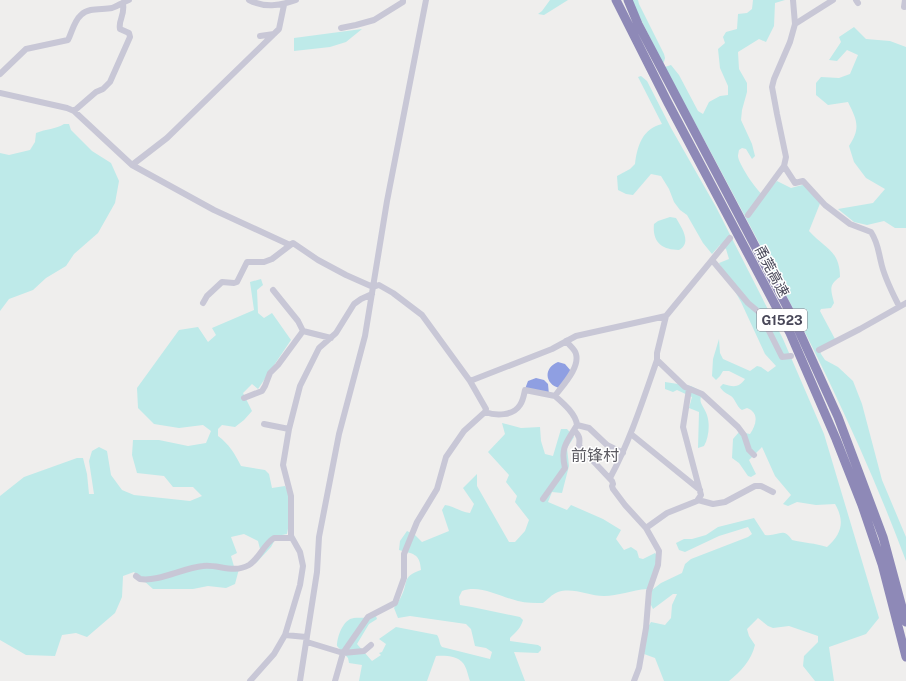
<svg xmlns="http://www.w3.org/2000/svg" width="906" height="681" viewBox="0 0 906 681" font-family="'Public Sans','Noto Sans SC',sans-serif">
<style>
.green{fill:#beeae9}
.water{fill:#8f9fe2}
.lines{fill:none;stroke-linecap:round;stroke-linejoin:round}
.minor{stroke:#c8c7d6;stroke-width:6}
.highway{stroke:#8e89b7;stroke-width:9}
.labels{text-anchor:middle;stroke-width:3;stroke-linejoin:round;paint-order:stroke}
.shield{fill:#fff;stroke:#7f7e8a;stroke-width:1}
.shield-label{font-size:13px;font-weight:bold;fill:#484758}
.street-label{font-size:14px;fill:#484758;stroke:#fff}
.quarter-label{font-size:16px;fill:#5b5a61;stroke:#fff}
</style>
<rect width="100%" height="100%" fill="#efeeed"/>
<path class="green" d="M550,0H568L544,15L538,14L542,11Z
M631,0H638L639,4L664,54L665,58L664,62L663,63Z
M753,0H785L775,3L774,26L766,42L759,39L738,52L739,69L747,83V92L742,110L741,120L752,144L755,156L752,159L746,149L742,148L739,150C739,150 738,155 738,156C738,163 756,190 762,194L777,181L791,188L806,184L821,201L809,231C824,248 840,250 840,277C828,285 831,290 834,303L831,308L821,309L820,311L835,339L819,348L821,354L825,360L838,367L853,381L862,404L882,480L906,537V561C842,389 751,228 665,67L671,65L679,75L698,111L703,114L709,102L720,96L728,95V86L720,68L718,49L725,43L723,37L726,32L737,29L738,14L747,13L752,9Z
M854,27L866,39L890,41L906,47V228H895L884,221L867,225L854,222L838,209L873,203L885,189L866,178L854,162L849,146C861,128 857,120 848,102L828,105L816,95V83L821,77L839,78L850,74L858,55L847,50L837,61L829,60L841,42L839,37Z
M362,29L346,42L330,47L294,51V38Z
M641,76L647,81L671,128L716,207L783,339L824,434L879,618L866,634L829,647L834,681H815L803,666L804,656L818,642V636L789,626L773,628L768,626L758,618L747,629L749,636L755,645C751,661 741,671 729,681H664L655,658L644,654L648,627L651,622L665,625L671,618L672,605L677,594H673L653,609L651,605L652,590L661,583L682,573L685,564L691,559L748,537L752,534L748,527L719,536L685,552L679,550L676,543L684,539H692L706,535L718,527L754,518L765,535C778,537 783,526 792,540C804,543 815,543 827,547C842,534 845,521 835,504L816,505L797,502L788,506L783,504L791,495L775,476L762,447L749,460L756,474L751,477L748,476L739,463L732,458L733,439L739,432L750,434C756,425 760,413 747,408L742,410C736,406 736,400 731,396C726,393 723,392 720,387L723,384C733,387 739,388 745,379L729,371H723L720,376L716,380L712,376L713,359L719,339L720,353L723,359L750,371L757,366L761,367L768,372L776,366L765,354L741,302L719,263L729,259L726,249L720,245L712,254L703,243L687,215L680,210L674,202L669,189L661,176L651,174L633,195L626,194L618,190L617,176L630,169L635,164C637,146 643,128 662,124L638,77Z
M64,124H69L71,130L92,151L111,163L119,181L115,203L98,233L74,254L66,266L46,278L33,290L9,299L0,311V153L9,155L30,150L35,142L36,133C46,129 56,129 64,124Z
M670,217L676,218C682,228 692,243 679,250C662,250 652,242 654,224L658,221Z
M261,279L263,285L257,290L258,313L264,318L272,313L291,340L258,389L252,384L243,393L252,411L244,420L235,427L222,425L218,429V436C229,444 235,454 241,466L265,470L269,474L272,488L285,486C292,499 290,519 287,534L277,536L271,547L256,563L260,549L258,541L244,534L231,537L237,553L231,556L235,570L239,569L235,584L226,588L208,586L193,589H153L134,572L123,576L122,597L115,613L87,637L76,633L62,635L55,656L26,655L0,640V496L24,477L77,458H83L87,474L89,494H94L89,461L92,451L99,447L107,451L111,475L122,490L134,495L190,501L202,496L193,487H173L164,476L137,473L132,455L133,440H159L188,446L206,443L211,431L203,425L179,428L154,424L138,408L137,388L179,330L198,327L208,342L216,335L212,328L254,310L250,282Z
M665,382L691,386L703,392C697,403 703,404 707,415C710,424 709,437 704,446L698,448L699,412L689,408L692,397L677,390L673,392L665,389Z
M502,423L521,428L540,427L541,441L545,454L553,456L561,429H567L574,437L567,448L569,466L562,493L552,492L548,502L567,510L571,505L603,519L621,530L616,539L624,550L631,547L637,551L639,558L643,559L655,553L657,556L654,572L647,589C632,590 618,596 604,596C589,596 573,587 558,592C552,594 547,600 543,603C535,603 526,603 518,601C500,597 480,584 462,591L459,597L460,605L472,607L520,617L523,620C521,628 516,632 510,638V641L538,645L541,647V650L538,653L514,652L525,681H470C468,676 467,668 463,663C458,656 444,655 436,656L427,681H359L362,665L349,663L348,658L337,646C337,637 343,619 354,618C362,617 368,619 376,616L377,619L369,624L357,644L372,661L381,655L379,653L382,652L386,644L379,639L396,627L437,635C440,639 439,644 442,647L490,659L492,652L486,648L475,646L471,629L466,624L410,616L398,618L394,608C396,605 399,601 401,597C409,582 401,577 421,570C420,553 413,554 399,550L400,541L407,531L415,535L422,542L449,531L442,510L445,505C454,506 460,512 470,513L474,504L463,488L477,474V486L509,542H515L525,531L529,520L515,502L517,496L506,482L509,475L488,452L505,434Z"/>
<path class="water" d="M558,362L565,364L571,371L559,388C545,384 543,368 558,362Z
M536,378L544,380L548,384L549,395L525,389L528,381Z"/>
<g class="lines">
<path class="minor" d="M249,0C265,8 279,6 296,0
M856,0L858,3
M904,7L905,0
M795,24L833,0
M341,28L356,25L374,20L403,2V0
M260,36L274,34
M0,74L26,49L68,40C72,32 74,21 81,15C89,7 102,10 112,8C118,6 123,2 129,0
M0,93L67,108L74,111L132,165L214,210L290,245
M74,111L96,92L103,89L110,82L130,37L129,33L120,29C118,20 125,16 123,4
M132,165L167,138L279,29L284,5
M784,166L795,183L803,181L825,205L850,224L871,232C878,243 878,250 881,262C884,277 892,292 899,306
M748,215L784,166L786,157L777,114L772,87L774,79L790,42L795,24L793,0
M712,260L748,303L760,313L782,357L791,356
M273,290L298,321L303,331L331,338
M203,303L207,296L222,282L234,283L237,282L247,262H264L272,259L293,243L318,260L346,275L373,287L379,285L393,293L422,315L470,381L486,409L485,412L464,431L446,457L437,489L417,522L404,554V578L395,603L368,617L343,653L335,681
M666,316L657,353V360L685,387L702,394L738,427L744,435L749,450L754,455
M819,350L860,329L906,303
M470,381L552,349L576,336L666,316L730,238
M244,398L262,391L265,386L270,373L278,365L303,331
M485,412C496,416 513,416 520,405C523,401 524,395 525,390L555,396C562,386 580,368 576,354C575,349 569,345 566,341
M264,424L289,429
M577,425L589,428L607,445L623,453
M574,430C580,436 580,439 579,446L612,481L613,484L612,486L613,489L625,505L646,528L659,551L658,565L649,591L646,628L639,668L634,681
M631,434L700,490
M610,478C630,441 643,400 657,360
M543,499L565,468C560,447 567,442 577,425C576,414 563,403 555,396
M698,500L713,504L725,502L755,486H761L773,492
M646,528L667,513L697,501L701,495L683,427L689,389
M136,576L140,579C158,582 183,568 203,566C218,564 233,574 249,565C259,559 264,544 274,538H292
M285,635L306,637
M307,642L343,653L364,651L371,645
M250,681L274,654L285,635L300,585L303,566L300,552L291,536V496L283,465L289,429L300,386L319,348L336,333L354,304L361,299L372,294
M300,681L317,572L319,537L339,434L365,336L387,201L426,0"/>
<path class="highway" d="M616,0L668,103L790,333L836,439L862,505L882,564L906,657
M628,0L638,24L794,320L838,417L883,537L906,622"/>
</g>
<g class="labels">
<rect class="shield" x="757" y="309" width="50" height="22" rx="3"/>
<g class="shield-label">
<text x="782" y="325">G1523</text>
</g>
<g class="street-label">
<text transform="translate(772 271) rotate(62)" y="5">甬莞高速</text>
</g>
<g class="quarter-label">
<text x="595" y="461">前锋村</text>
</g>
</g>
</svg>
